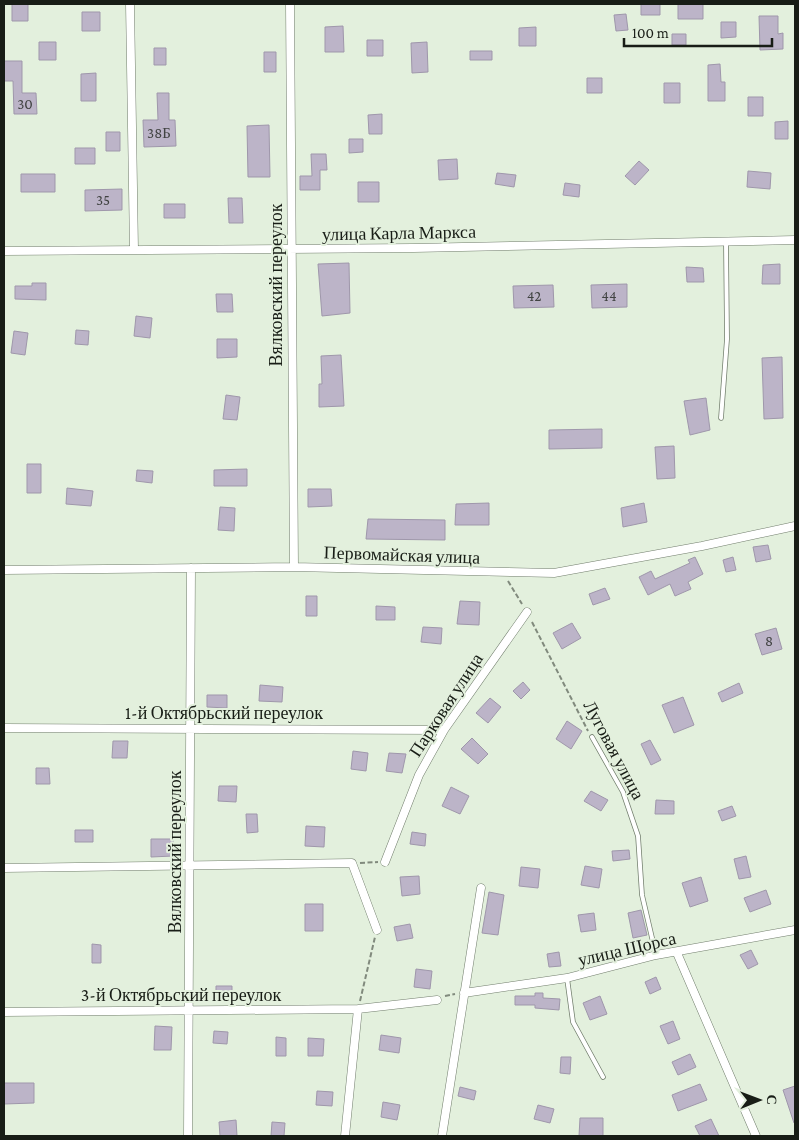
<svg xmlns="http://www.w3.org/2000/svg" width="799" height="1140" viewBox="0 0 799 1140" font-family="'Crimson Pro',serif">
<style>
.building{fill:#bcb4c8;stroke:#9f97ab}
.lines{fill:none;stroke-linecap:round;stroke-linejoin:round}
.service-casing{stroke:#727e6d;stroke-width:5.5}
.minor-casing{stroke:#727e6d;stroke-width:9}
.path{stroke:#818a7d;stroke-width:2;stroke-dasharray:5 2.5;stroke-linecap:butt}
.service{stroke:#fff;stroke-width:4}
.minor{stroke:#fff;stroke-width:8}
.labels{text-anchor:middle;stroke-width:4;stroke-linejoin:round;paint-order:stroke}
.number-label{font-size:15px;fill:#414342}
.street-label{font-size:18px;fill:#181d16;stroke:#e3f0dd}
</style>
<rect width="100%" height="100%" fill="#e3f0dd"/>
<path class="building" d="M12,4H28V21H12Z
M641,4H660V15H641Z
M678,4H703V19H678Z
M82,12H100V31H82Z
M626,14L628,30L616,31L614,15Z
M759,16H778V34L783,33V49L760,50Z
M721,22H736V37L721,38Z
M343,26L344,52H325V27Z
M536,27V46H519V28Z
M672,34H686V45H672Z
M367,40H383V56H367Z
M39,42H56V60H39Z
M427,42L428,72L412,73L411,43Z
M154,48H166V65H154Z
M470,51H492V60H470Z
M264,52H276V72H264Z
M4,61H22V93H36L37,114H14L13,81H4Z
M720,64L721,82H725V101H708V65Z
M96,73V101H81V74Z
M587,78H602V93H587Z
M664,83H680V103H664Z
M157,93H169V120H175L176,146L144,147L143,120H158Z
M748,97H763V116H748Z
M382,114V134H369L368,115Z
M788,121V139H775V122Z
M269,125L270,177H248L247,126Z
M106,132H120V151H106Z
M349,139H363V152L349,153Z
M75,148H95V164H75Z
M311,154H326L327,170H320V190H300V176H312Z
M457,159L458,179L439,180L438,160Z
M639,161L649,170L635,185L625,176Z
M748,171L771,173L770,189L747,187Z
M497,173L516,175L514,187L495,184Z
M21,174H55V192H21Z
M358,182H379V202H358Z
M565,183L580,185L579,197L563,195Z
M122,189V210L85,211V190Z
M228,198H242L243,223H229Z
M164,204H185V218H164Z
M349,263L350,313L322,316L318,264Z
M780,264V284H762L763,265Z
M686,267L703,268L704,282H687Z
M32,283H46V300L15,299V286H32Z
M627,284V307L592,308L591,285Z
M553,285L554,307L514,308L513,286Z
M216,294H232L233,312H217Z
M136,316L152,318L150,338L134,336Z
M76,330L89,331L88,345L75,344Z
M14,331L28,333L25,355L11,353Z
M217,339H237V357L217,358Z
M341,355L344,406L319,407V384H322L321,356Z
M782,357L783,418L764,419L762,358Z
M226,395L240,397L237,420L223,419Z
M706,398L710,430L690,435L684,401Z
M602,429V448L549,449V430Z
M674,446L675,478L657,479L655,447Z
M27,464H41V493H27Z
M247,469V486H214V470Z
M137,470L153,471L152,483L136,481Z
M67,488L93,491L91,506L66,504Z
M308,489H331L332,506L308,507Z
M489,503V525H455L456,504Z
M644,503L647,522L623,527L621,508Z
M220,507L235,508L234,531L218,530Z
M368,519L445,520V540L366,539Z
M768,545L771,559L756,562L753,547Z
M695,557L703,574L688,582L691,589L675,596L670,584L648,595L639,577L651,571L655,579L690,563L688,560Z
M733,557L736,570L726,572L723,560Z
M605,588L610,599L593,605L589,594Z
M306,596H317V616H306Z
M460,601L480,602L479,625L457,624Z
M376,606L395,607V620H376Z
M572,623L581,638L562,649L553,633Z
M423,627L442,628L441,644L421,642Z
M776,628L782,649L762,655L755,634Z
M523,682L530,690L521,699L513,691Z
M739,683L743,693L722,702L718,693Z
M260,685L283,687L282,702L259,701Z
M207,695H227V708L207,707Z
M683,697L694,725L674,733L662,705Z
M490,698L501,707L488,723L476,713Z
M567,721L582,731L571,749L556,739Z
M472,738L488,754L478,764L461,749Z
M650,740L661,760L651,765L641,744Z
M113,741H128L127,758H112Z
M353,751L368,753L366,771L351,769Z
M389,753L406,754L402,773L386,771Z
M36,768H49L50,784H36Z
M219,786H237L236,802L218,801Z
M451,787L469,796L460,814L442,806Z
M591,791L608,800L601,811L584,801Z
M656,800L674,801V814H655Z
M732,806L736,816L722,821L718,811Z
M246,814H257L258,832L247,833Z
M306,826L325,827L324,847L305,846Z
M75,830H93V842H75Z
M412,832L426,834L425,846L410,844Z
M151,839H173V856L151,857Z
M629,850L630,859L613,861L612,851Z
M746,856L751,877L739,879L734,859Z
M585,866L602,869L599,888L581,885Z
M521,867L540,869L538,888L519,886Z
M419,876L420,894L402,896L400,877Z
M701,877L708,901L690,907L682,883Z
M766,890L771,904L750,912L744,898Z
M489,892L504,895L498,935L482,933Z
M305,904H323V931H305Z
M641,910L647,935L633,938L628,913Z
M594,913L596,930L581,932L578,915Z
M410,924L413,938L397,941L394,927Z
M92,944L101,945V963H92Z
M751,950L758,964L748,969L740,955Z
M559,952L561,966L549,967L547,954Z
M416,969L432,971L430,989L414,987Z
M656,977L661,989L650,994L645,982Z
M216,986H232V996L216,997Z
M535,993H543V998L560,999L559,1010L535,1008V1005H515V996H535Z
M600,996L607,1014L590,1020L583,1003Z
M673,1021L680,1039L668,1044L660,1026Z
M155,1026L172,1027L171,1050H154Z
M214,1031L228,1032L227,1044L213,1043Z
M381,1035L401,1038L399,1053L379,1050Z
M276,1037L286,1038V1056H276Z
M308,1038L324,1039L323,1056H308Z
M690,1054L696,1067L678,1075L672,1062Z
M561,1057H571L570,1074L560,1073Z
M4,1083H34V1103L4,1104Z
M700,1084L707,1100L678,1111L672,1095Z
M795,1086V1122L794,1123L783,1090Z
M460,1087L476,1091L474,1100L458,1096Z
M317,1091L333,1092L332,1106L316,1105Z
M383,1102L400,1105L397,1120L381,1117Z
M538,1105L554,1109L550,1123L534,1119Z
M580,1118H603V1136H579Z
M711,1119L719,1136H700L695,1126Z
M236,1120L237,1136H220L219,1122Z
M272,1122L285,1123L284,1136H271Z"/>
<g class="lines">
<defs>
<path id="service" d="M721,418L727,339L726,242
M592,737L623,792L638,836L642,895L656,955
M567,978L573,1022L603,1077"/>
<path id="minor" d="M130,4L134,250
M290,4L294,567
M4,251L414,248L795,240
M4,570L294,567L554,573L702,546L795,526
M4,728L444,730
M385,862L419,775L444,730L527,612
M4,868L352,863L377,930
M677,953L756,1136
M464,993L567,978L656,955L795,930
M4,1012L358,1009L437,1000
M188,1136L191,568
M345,1136L358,1009
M442,1136L481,888"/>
</defs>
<use href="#service" class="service-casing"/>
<use href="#minor" class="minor-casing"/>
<path class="path" d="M508,581L522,604
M532,622L588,731
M360,863L378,862
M445,996L455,994
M360,1001L375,937"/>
<use href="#service" class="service"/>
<use href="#minor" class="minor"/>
</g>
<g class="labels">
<g class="number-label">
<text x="25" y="109">30</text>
<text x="159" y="138">38Б</text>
<text x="103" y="205">35</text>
<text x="534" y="301">42</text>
<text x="609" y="301">44</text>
<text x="769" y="646">8</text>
</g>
<g class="street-label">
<text transform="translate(399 233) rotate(-1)" y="6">улица Карла Маркса</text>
<text transform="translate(276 285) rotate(-90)" y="6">Вялковский переулок</text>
<text transform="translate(402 555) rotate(2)" y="6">Первомайская улица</text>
<text transform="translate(446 705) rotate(-57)" y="6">Парковая улица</text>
<text x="224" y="719">1-й Октябрьский переулок</text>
<text transform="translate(614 750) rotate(62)" y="6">Луговая улица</text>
<text transform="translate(175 852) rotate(-90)" y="6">Вялковский переулок</text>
<text transform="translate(627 949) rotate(-13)" y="6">улица Щорса</text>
<text x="181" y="1001">3-й Октябрьский переулок</text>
</g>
</g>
<rect width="799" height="1140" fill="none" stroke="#181d16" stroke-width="10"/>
<g transform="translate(759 1100) rotate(89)" stroke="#e3f0dd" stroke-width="4" paint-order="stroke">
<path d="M0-4L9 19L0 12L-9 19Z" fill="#181d16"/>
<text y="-8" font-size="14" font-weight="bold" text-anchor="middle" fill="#181d16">С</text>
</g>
<path d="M624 38v8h148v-8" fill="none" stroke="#181d16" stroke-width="2.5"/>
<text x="632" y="38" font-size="15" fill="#181d16" stroke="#e3f0dd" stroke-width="4" paint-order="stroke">100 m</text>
</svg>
